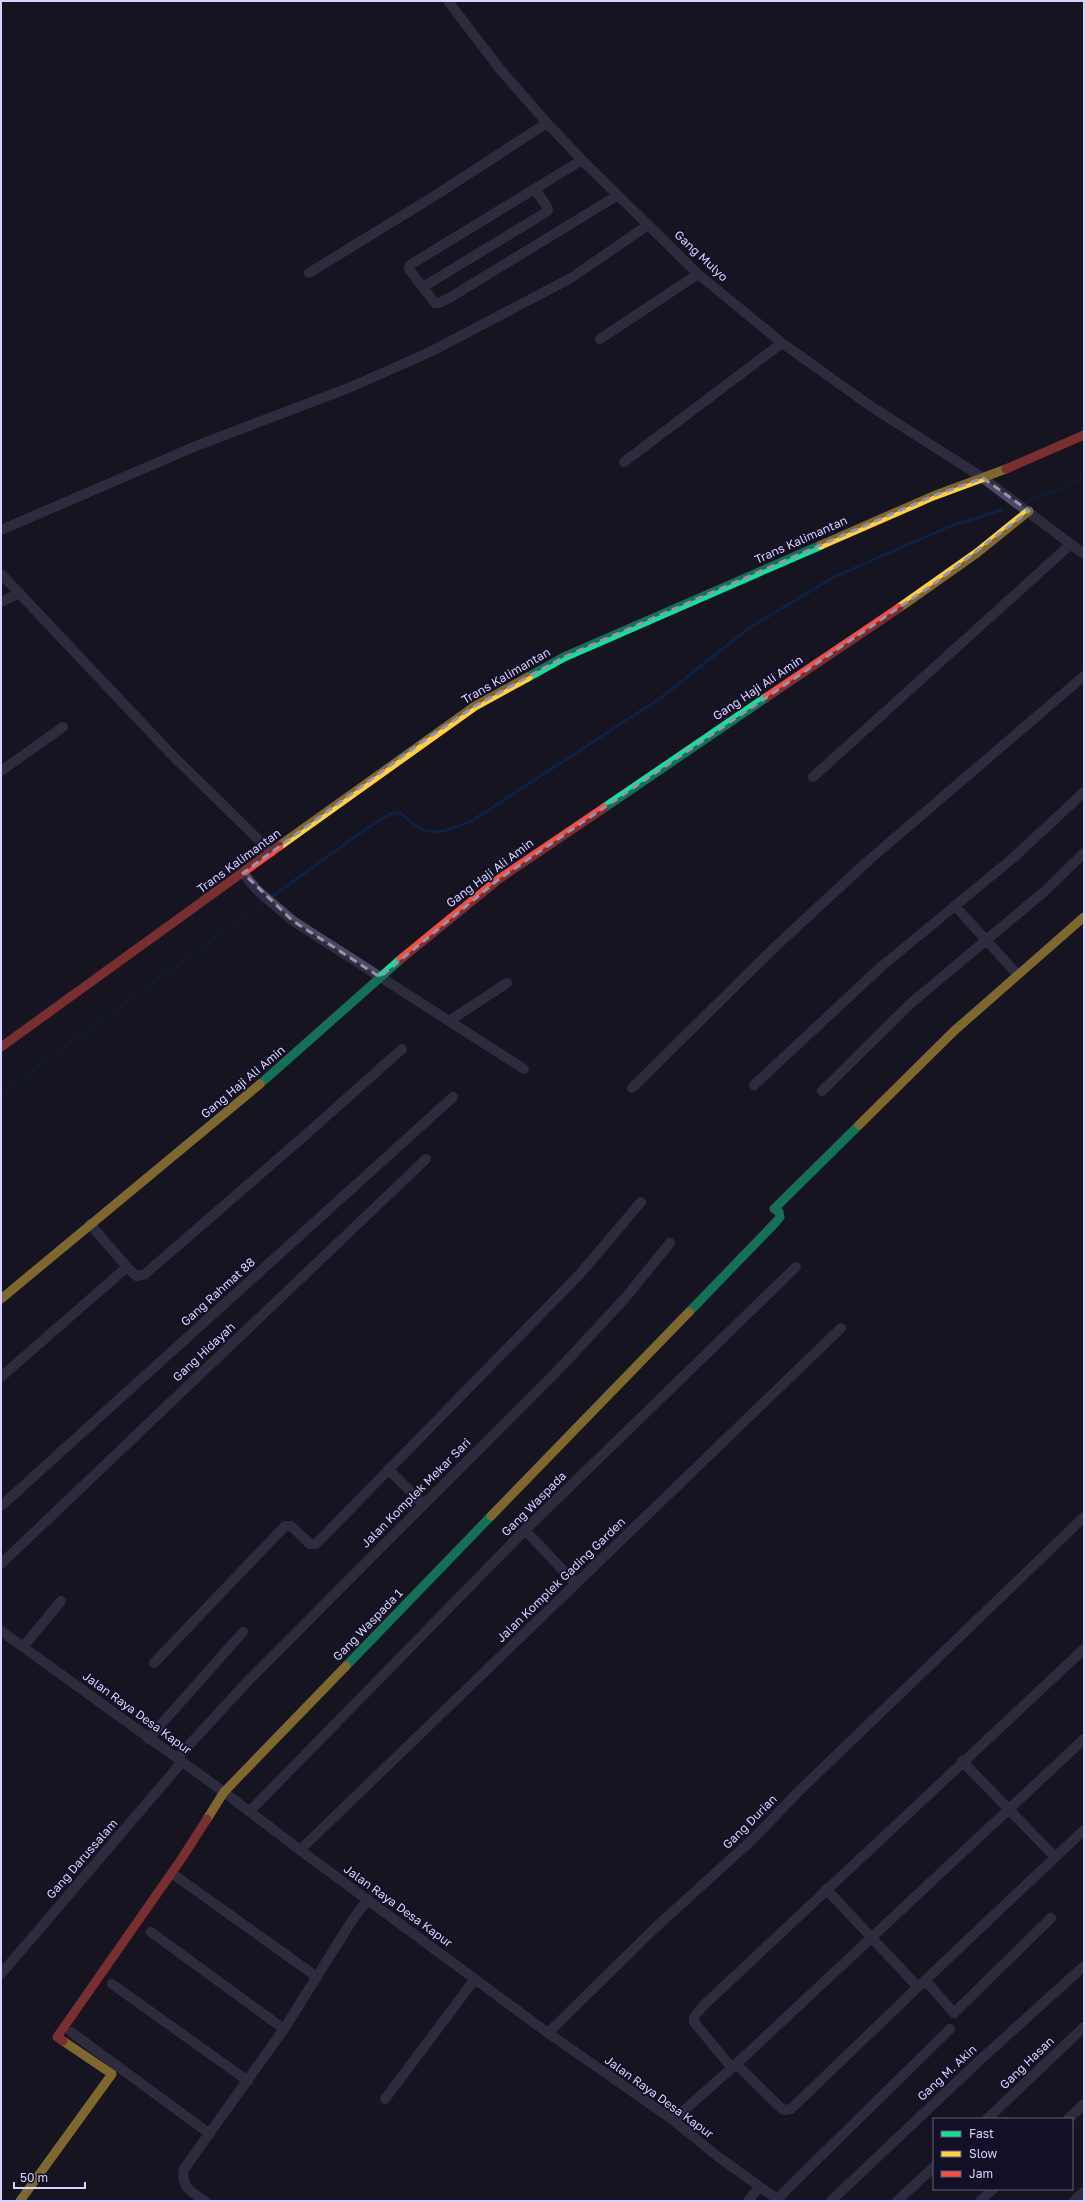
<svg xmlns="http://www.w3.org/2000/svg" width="1085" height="2202" viewBox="0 0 1085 2202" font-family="'Golos Text',sans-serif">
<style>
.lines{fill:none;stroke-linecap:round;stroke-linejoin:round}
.stream{stroke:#0d2144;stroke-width:3}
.street{stroke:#4a4962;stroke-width:10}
.fast{stroke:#16e098;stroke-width:9}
.slow{stroke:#ffcf43;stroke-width:9}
.jam{stroke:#f24e42;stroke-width:9}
.marked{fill:none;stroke:#9591b1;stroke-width:3;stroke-dasharray:8 5;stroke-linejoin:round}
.labels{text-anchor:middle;stroke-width:3.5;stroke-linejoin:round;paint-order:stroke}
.street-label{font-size:12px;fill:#d9d4ff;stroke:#130f26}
</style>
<rect width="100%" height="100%" fill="#161421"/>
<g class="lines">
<path class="stream" d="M1021,503L1057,490L1084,477
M1,1093L360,833L390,814L400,812C426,839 437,834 470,822L662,697L749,628L834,577L948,527L1001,510"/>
<path class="street" d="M448,1L499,68L547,123L582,160L698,274L782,343L869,405L983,478L1084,554
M582,160L410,265L409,269L411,272L435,303H439L451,297L618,195
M309,273L436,195L547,123
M423,287L548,211L547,207L535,189
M600,339L698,274
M624,462L782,343
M1,530L196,446L351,387L430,352L571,278L648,225
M1,574L173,756L271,852
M1,602L20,593
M1,771L63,727
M813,777L1071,544
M243,873L256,889L293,921L524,1069
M955,906L1017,974
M449,1021L507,983
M754,1085L882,966L1013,858L1084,792
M632,1088L775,947L869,860L1084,676
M822,1091L910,1004L1046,890L1084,853
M90,1224L127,1267
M1,1377L127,1267L136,1276L145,1274L310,1131L402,1049
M388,1469L423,1504
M1,1506L453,1097
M525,1530L576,1584
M1,1564L426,1159
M1,1631L224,1792L300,1850L548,2033L673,2120L717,2156L780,2201
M23,1647L61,1601
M154,1663L285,1526H291L310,1544H316L579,1275L641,1202
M148,1739L243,1632
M177,1758L248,1681L561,1367L626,1297L670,1243
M962,1761L1055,1857
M249,1812L525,1530L796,1267
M300,1850L841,1328
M177,1877L317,1977
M826,1889L918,1987L1084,1830
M151,1932L284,2029
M1,1974L182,1762
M925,1980L954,2013L1051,1918
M112,1984L248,2081
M71,2032L210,2134
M548,2033L656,1927L753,1839L799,1791L1084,1517
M736,2064L783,2110L791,2109L918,1987
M732,2068L694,2022V2017L703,2006L1084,1649
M385,2099L475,1979
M987,2119L1084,2027
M1068,2119L1084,2104
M673,2120L732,2068L1084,1739
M777,2199L950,2029
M205,2201C192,2193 180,2186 184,2169L284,2029L353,1919L368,1899
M748,2201L759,2187
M831,2201L979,2061L1084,1966
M897,2201L934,2167
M980,2201L993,2189
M1074,2201L1084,2192"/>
<path class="fast" d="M528,677L564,657L821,545
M604,808L767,697
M260,1084L401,959
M689,1312L776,1222L780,1217L779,1212L774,1209L859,1125
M346,1666L491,1516"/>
<path class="slow" d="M821,545L933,496L1006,469
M899,608L977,553L1029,511
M279,846L475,706L528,677
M859,1125L954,1031L1084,917
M1,1299L260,1084
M491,1516L689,1312
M207,1819L224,1792L346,1666
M20,2201L112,2074L63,2041"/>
<path class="jam" d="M1006,469L1084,435
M767,697L899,608
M401,959L499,879L604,808
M1,1047L279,846
M63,2041L57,2037L182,1858L207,1819"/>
</g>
<path d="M0 0H1085V2202H0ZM983,478L1029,511L935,583L499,879L380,977L293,921L243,873L425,740L475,706L564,657L933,496Z" fill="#161421" fill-opacity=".55" fill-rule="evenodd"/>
<path class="marked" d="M983,478L1029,511L935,583L499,879L380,977L293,921L243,873L425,740L475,706L564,657L933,496Z"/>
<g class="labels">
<g class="street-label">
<text transform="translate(701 256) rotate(43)" y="4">Gang Mulyo</text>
<text transform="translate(801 540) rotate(-24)" y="4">Trans Kalimantan</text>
<text transform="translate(506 676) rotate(-30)" y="4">Trans Kalimantan</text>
<text transform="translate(758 688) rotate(-34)" y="4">Gang Haji Ali Amin</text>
<text transform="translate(239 861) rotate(-36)" y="4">Trans Kalimantan</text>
<text transform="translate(490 873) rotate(-37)" y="4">Gang Haji Ali Amin</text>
<text transform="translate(243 1082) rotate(-40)" y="4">Gang Haji Ali Amin</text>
<text transform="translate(218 1292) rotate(-42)" y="4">Gang Rahmat 88</text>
<text transform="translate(204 1352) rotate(-43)" y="4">Gang Hidayah</text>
<text transform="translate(416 1493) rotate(-45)" y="4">Jalan Komplek Mekar Sari</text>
<text transform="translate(534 1504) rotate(-45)" y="4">Gang Waspada</text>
<text transform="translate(561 1580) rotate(-44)" y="4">Jalan Komplek Gading Garden</text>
<text transform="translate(368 1625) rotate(-46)" y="4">Gang Waspada 1</text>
<text transform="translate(137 1713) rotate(36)" y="4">Jalan Raya Desa Kapur</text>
<text transform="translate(750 1822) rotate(-45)" y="4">Gang Durian</text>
<text transform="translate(82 1859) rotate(-49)" y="4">Gang Darussalam</text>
<text transform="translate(398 1906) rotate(36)" y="4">Jalan Raya Desa Kapur</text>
<text transform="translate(1027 2063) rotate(-44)" y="4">Gang Hasan</text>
<text transform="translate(947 2073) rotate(-43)" y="4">Gang M. Akin</text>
<text transform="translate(659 2097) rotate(36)" y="4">Jalan Raya Desa Kapur</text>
</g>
</g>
<rect width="1085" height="2202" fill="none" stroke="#d9d4ff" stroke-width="4"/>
<rect x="933" y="2118" width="140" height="72" fill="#130f26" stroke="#625e7d"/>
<rect x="941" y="2131" width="20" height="6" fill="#16e098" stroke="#625e7d"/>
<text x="969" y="2138" font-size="12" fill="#d9d4ff">Fast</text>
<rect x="941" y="2151" width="20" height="6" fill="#ffcf43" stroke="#625e7d"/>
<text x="969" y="2158" font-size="12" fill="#d9d4ff">Slow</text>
<rect x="941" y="2171" width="20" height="6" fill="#f24e42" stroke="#625e7d"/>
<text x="969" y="2178" font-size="12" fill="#d9d4ff">Jam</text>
<path d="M14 2182v6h71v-6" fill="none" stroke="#d9d4ff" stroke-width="2"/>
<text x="20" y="2182" font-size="12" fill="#d9d4ff" stroke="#130f26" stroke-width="3" paint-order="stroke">50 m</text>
</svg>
